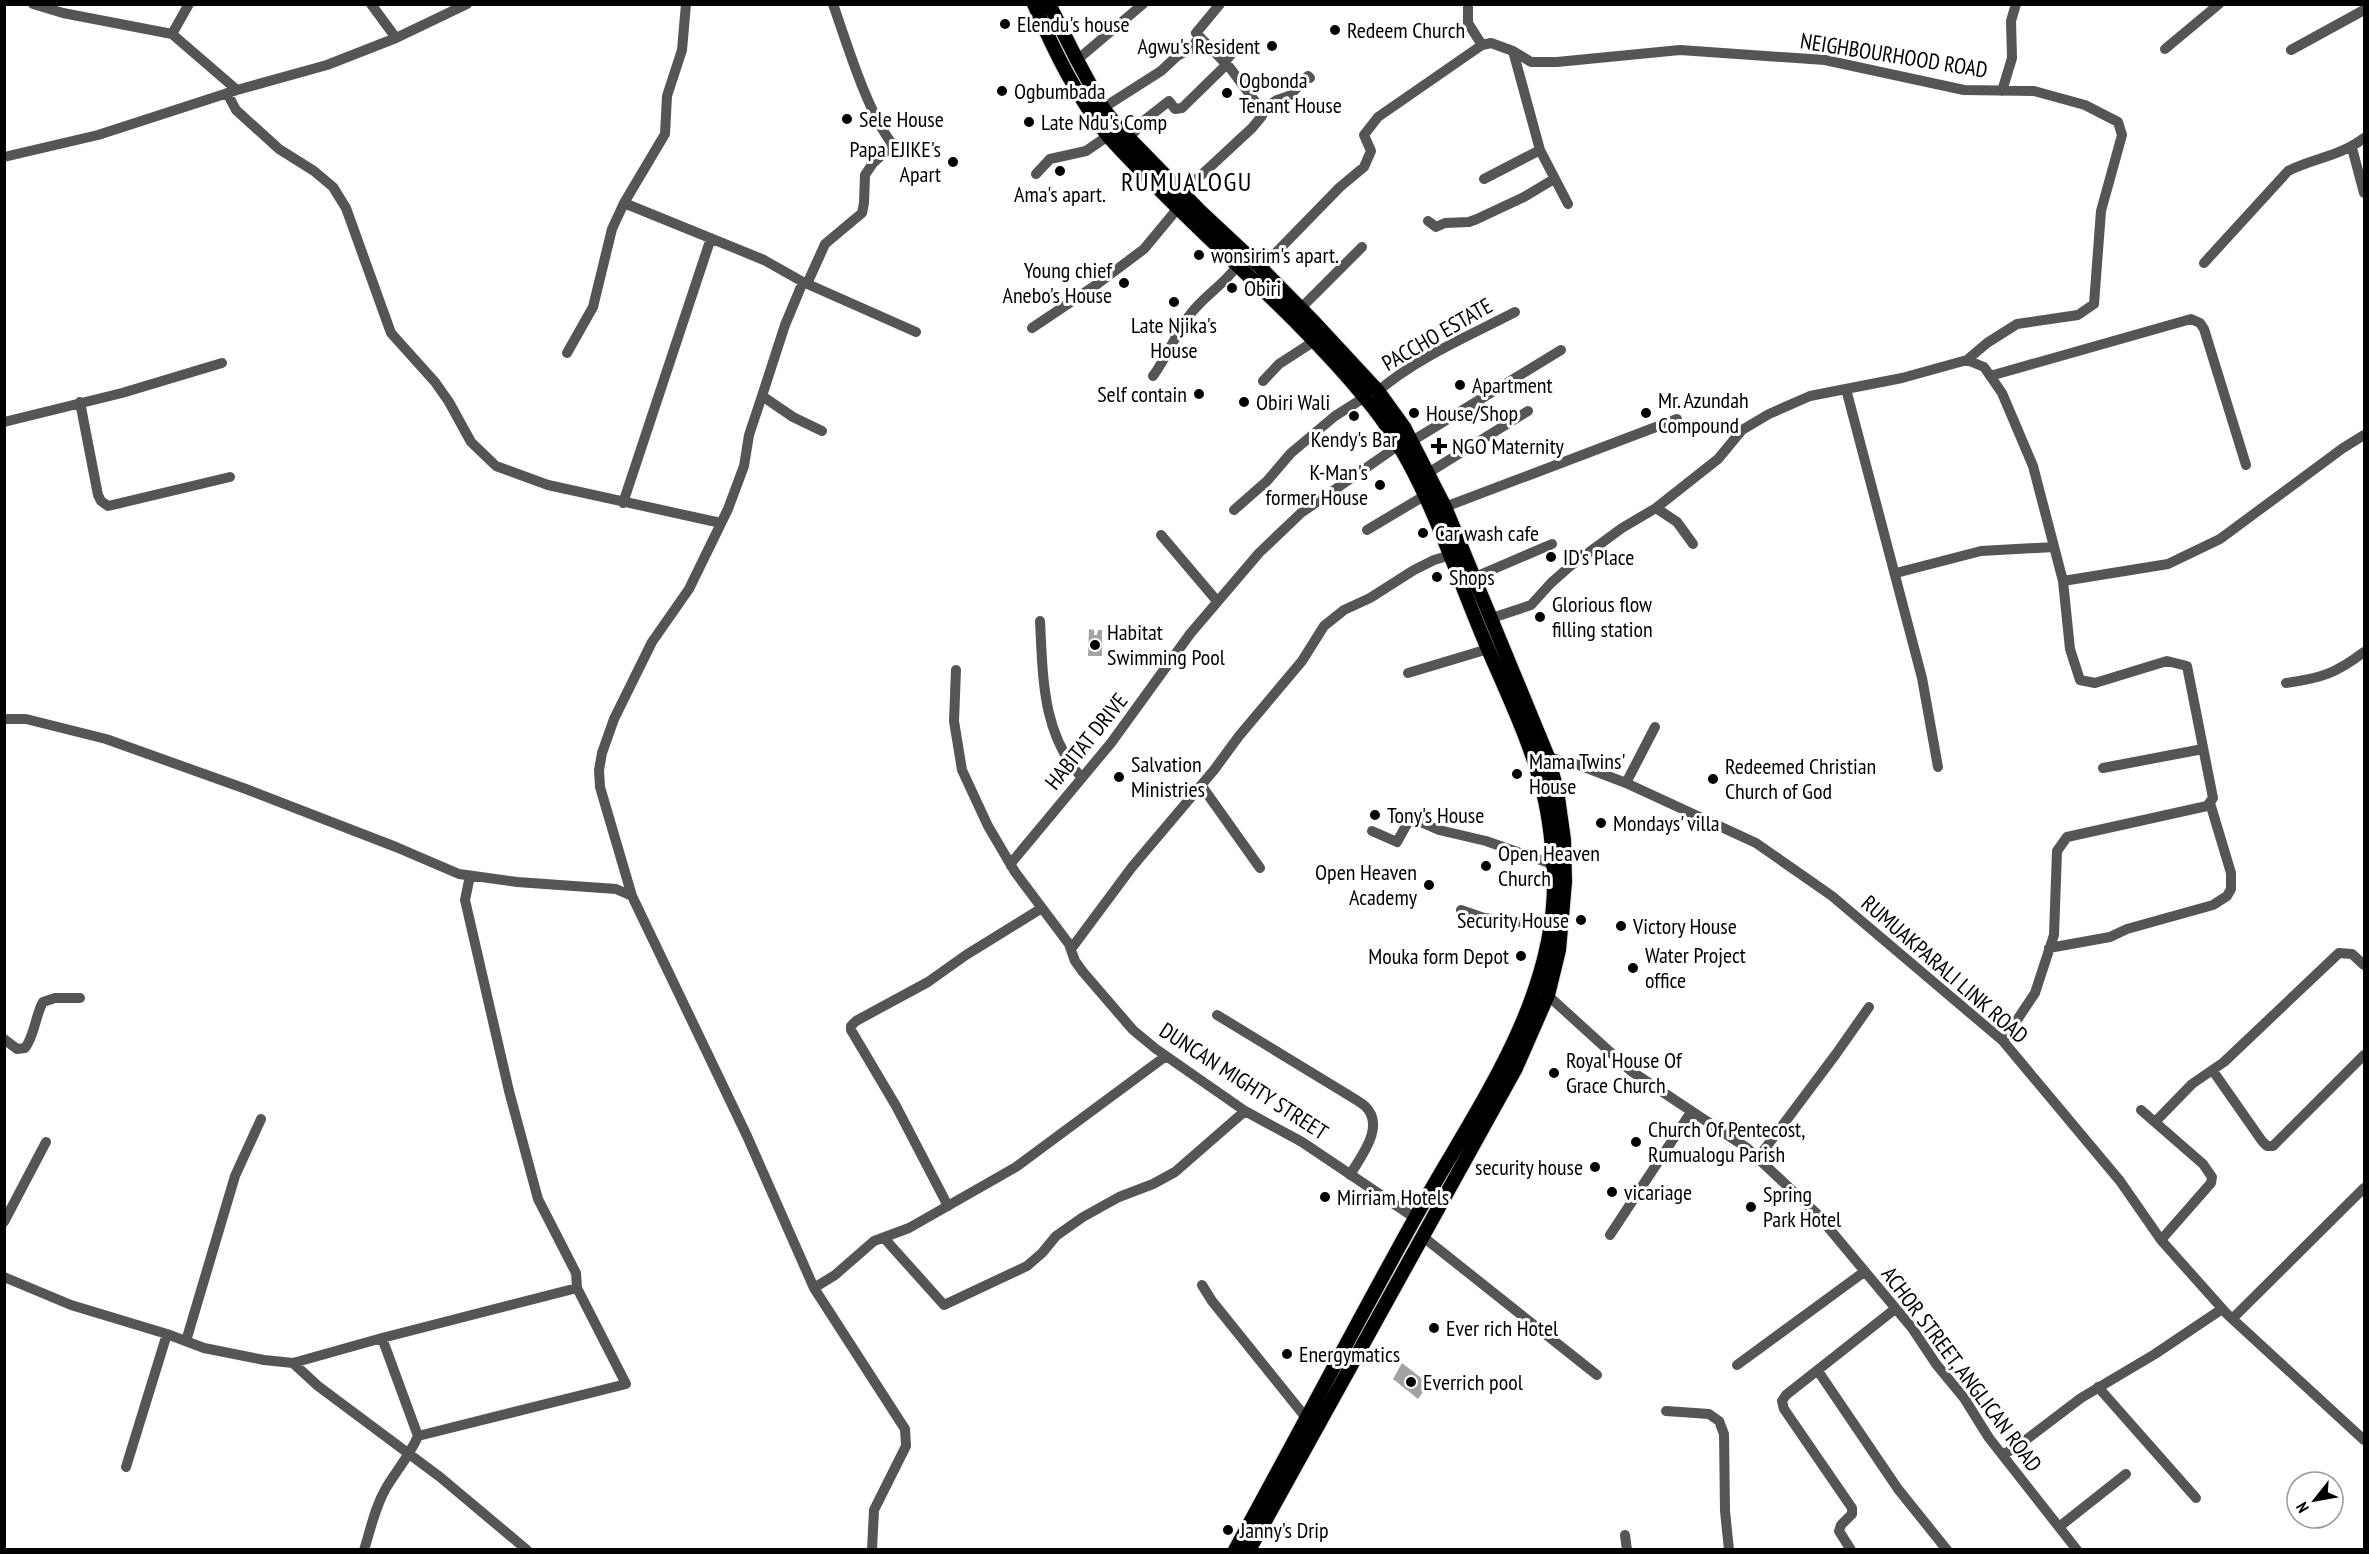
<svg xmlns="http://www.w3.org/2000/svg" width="2369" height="1554" viewBox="0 0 2369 1554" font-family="'PT Sans Narrow',sans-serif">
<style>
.water{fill:#a3a3a3}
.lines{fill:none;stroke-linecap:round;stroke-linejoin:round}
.major-casing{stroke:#dbdbdb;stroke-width:16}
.minor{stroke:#555;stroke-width:10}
.major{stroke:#000;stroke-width:14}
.poi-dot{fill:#000;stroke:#fff;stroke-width:2}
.labels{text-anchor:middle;stroke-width:6;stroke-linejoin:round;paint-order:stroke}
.poi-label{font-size:22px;fill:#000;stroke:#fff;text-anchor:start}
.street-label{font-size:22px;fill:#000;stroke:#fff}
.quarter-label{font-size:26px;letter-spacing:1.5px;fill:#000;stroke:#fff}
</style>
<rect width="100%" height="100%" fill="#fff"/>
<path class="water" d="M1089,629L1094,630V635H1097L1098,630H1102V656H1088Z
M1402,1363L1429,1384L1418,1399L1393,1379Z"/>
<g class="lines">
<defs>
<path id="major" d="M1034,4C1054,51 1077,98 1109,137C1125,155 1142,172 1159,189C1228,259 1305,324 1367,400C1420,463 1447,550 1478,625C1500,680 1529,735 1543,792C1550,820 1553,852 1554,881C1555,1005 1472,1114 1415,1218C1354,1328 1296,1439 1235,1550
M1049,4L1077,60L1103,108L1117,126L1198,209L1261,268L1314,322L1378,391L1404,427L1445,507L1548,757L1557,790L1564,840L1565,882L1559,950L1548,995L1516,1068L1249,1550"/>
</defs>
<use href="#major" class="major-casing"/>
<path class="minor" d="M33,4L63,13L172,34L237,90
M371,4L396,38
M1468,4V23L1482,45
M172,34L189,4
M2165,49L2219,4
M2291,50L2364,10
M1513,51L1540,150L1568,204
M1077,60L1143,4
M1224,63L1238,46
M2002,91L2012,58L2011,21L2016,4
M227,93L236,110L279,149L314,171L333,187L346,208L391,333L435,382L449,402L471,442L496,466L548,485L721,523
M1103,108L1161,71L1177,56L1192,48L1199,37
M1261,110L1277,100L1289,96L1308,76L1310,78
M1128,139L1146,119L1169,101L1175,109L1182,108L1226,65
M2352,148L2364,193
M4,157L98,135L237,90L327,65L396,38L467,4
M1036,174L1050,159L1086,151L1108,136
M1484,179L1540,150
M1182,193L1252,128L1262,116L1260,108L1230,68L1196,33L1220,4
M624,203L665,134L667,96L682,50L686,4
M1428,221L1436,227L1445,223L1469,222L1477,219L1524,197L1554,179
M2204,263L2288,171C2314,158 2341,156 2364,138
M1261,268L1340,187L1364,167L1371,151L1364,135L1378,117L1482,45L1491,43L1513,51L1531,62H1557L1680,50L1825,60L1964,90L2034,91L2085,105L2118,122L2122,135L2101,211L2094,304L2078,315L2017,324L1987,343L1967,360
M803,282L916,332
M807,284L825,244L862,213L864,203L865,175L873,163L893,145C868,114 847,44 833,4
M1301,308L1362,247
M1032,328L1096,285L1144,249L1178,208
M567,353L593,307L612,229L624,203L764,260L803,282L785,325L762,396
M1153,376C1167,357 1175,335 1189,316C1202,297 1224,285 1237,266
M1990,376L2191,319L2200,323L2204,329L2246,465
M1263,381L1279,364L1313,342
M1846,389L1922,678L1938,767
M1378,391C1418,357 1469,336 1515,312
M80,402L98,495L101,501L108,506L230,477
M4,422L122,393L222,363
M822,431L793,417L762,396L749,435L744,466L728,509L689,589L652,642L614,719L602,753L599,770L600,787L632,896L747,1136L814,1288L905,1429L906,1446L874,1510L872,1550
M1412,441L1561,350
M1428,473L1528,411
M623,503L711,238
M1445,507L1677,419
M1656,508L1718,459L1742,430L1769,414L1810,396L1902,378L1967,360L1984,367L2002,393L2033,466L2063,581L2070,649L2080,680L2095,683L2167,661L2187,666L2213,798L2207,806L2067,837L2057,851L2054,935L2035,993L2003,1041
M1234,510L1267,481L1291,453L1335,416L1365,397
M1367,530L1424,496
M1161,535L1217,601
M1896,573L1981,551L2054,547
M1475,577L1552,544
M2063,581L2168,564L2220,539L2343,448L2364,435
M1492,618L1531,605L1551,583L1569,567L1622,528L1656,508L1677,522L1693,544
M1040,621C1043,678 1042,734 1082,778
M956,670L954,721L962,770L988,826L1015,872L1069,944L1075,961L1083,972L1133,1030L1156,1049L1245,1111L1302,1142L1415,1218
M1408,673L1488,649
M2286,683C2321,678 2335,674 2364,652
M4,719H26L106,739L246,789L396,847L459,874L517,882L616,889L632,896
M1548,757L1579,765L1626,783L1756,843L1832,896L2003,1041L2120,1181L2161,1240L2227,1314L2364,1440
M2103,768L2203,749
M1626,783L1655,727
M1201,785L1260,868
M1372,831L1397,842L1408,822L1416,820L1439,830L1486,841L1552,864
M1011,866L1012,862L1111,743L1190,634L1259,553L1301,513L1399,445
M1461,910L1484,918L1550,925
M2049,948L2110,937L2127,929L2213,905L2227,896L2231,889V873L2210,803
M1071,949L1132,867L1214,770L1239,736L1302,661L1324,626L1344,610L1370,598L1414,570L1434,560L1451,555
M1543,991L1631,1071L1747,1148L1817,1214L1912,1328L1936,1364L1964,1398L1989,1438L2077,1550
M1217,1015L1345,1093C1351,1097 1359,1101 1365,1106C1386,1126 1361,1156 1350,1175
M4,1039L17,1049L25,1048C35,1035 35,1016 43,1002L55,998H80
M2213,1071L2262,1141L2267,1146H2273L2364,1055
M2141,1110L2203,1164L2212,1177L2211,1183L2161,1240
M2155,1122L2192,1084L2224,1062L2339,953L2352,954L2364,965
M1758,1158L1836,1054L1869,1007
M948,1206L896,1106L851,1030V1026L856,1021L928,982L966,955L1042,908
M4,1222L46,1142
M1610,1235L1691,1112
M1422,1236L1597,1375
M884,1238L944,1305L1027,1266L1042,1253L1056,1236L1083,1217L1119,1197L1153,1184L1175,1172L1245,1111
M4,1277L71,1305L167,1334L204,1348L264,1360L293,1363L318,1386L440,1477L527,1550
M1202,1285L1212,1301L1307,1419
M814,1288L835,1275L874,1241L909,1228L1016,1167L1166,1056
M2232,1319L2364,1188
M186,1341L235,1176L261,1119
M293,1363L382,1338L577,1288L576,1273L538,1199L509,1091L465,900L470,876
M1737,1365L1864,1272
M1818,1371L1898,1489L1947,1550
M2098,1387L2196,1498
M1666,1411L1709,1414L1719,1421L1724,1434L1725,1511L1729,1550
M418,1436L626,1384L577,1288
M2003,1455L2023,1442L2081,1398L2155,1354L2222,1309
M126,1467L167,1334
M2059,1527L2126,1474
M1625,1535L1627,1550
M364,1550C371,1528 375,1507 386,1488C397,1470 410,1455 418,1436L382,1338
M1851,1550L1839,1531L1841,1525L1852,1514V1508L1784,1409L1782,1401L1786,1395L1895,1309"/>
<use href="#major" class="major"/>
</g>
<g class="poi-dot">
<circle cx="1005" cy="24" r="6"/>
<circle cx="1335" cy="30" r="6"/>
<circle cx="1272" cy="46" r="6"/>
<circle cx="1002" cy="91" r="6"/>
<circle cx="1227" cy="93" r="6"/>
<circle cx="847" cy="119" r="6"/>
<circle cx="1029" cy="122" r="6"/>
<circle cx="953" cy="162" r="6"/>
<circle cx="1060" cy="171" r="6"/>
<circle cx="1199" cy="255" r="6"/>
<circle cx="1124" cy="283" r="6"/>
<circle cx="1232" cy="288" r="6"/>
<circle cx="1174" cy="302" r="6"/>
<circle cx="1460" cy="385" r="6"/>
<circle cx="1199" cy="394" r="6"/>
<circle cx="1244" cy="402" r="6"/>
<circle cx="1414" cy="413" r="6"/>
<circle cx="1646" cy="413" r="6"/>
<circle cx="1354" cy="416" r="6"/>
<path d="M1436 437h6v6h6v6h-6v6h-6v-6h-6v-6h6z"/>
<circle cx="1380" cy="485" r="6"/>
<circle cx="1423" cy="533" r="6"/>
<circle cx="1551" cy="557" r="6"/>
<circle cx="1437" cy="577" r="6"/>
<circle cx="1540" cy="617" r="6"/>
<circle cx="1095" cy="645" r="6"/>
<circle cx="1517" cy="774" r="6"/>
<circle cx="1119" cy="777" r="6"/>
<circle cx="1713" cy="779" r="6"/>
<circle cx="1375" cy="815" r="6"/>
<circle cx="1601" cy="823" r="6"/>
<circle cx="1486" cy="866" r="6"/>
<circle cx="1429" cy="885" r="6"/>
<circle cx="1581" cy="920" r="6"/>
<circle cx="1621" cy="926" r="6"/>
<circle cx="1521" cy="956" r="6"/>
<circle cx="1633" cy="968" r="6"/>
<circle cx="1554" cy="1073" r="6"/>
<circle cx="1636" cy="1142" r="6"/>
<circle cx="1595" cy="1167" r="6"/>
<circle cx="1612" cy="1192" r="6"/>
<circle cx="1325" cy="1197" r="6"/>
<circle cx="1751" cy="1207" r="6"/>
<circle cx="1434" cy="1328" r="6"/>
<circle cx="1287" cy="1354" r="6"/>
<circle cx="1411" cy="1382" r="6"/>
<circle cx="1228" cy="1530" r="6"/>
</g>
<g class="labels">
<g class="poi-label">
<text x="1017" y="32">Elendu's house</text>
<text x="1347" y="38">Redeem Church</text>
<text x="1260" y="54" text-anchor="end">Agwu's Resident</text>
<text x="1239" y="88">Ogbonda<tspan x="1239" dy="25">Tenant House</tspan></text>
<text x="1014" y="99">Ogbumbada</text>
<text x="859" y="127">Sele House</text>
<text x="1041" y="130">Late Ndu's Comp</text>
<text x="941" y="157" text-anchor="end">Papa EJIKE's<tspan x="941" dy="25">Apart</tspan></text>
<text x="1060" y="202" text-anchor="middle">Ama's apart.</text>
<text x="1211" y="263">wonsirim's apart.</text>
<text x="1112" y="278" text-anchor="end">Young chief<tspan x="1112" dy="25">Anebo's House</tspan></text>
<text x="1244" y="296">Obiri</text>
<text x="1174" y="333" text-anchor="middle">Late Njika's<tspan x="1174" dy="25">House</tspan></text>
<text x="1472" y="393">Apartment</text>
<text x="1187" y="402" text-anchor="end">Self contain</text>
<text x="1658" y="408">Mr. Azundah<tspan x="1658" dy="25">Compound</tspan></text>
<text x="1256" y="410">Obiri Wali</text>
<text x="1426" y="421">House/Shop</text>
<text x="1354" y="447" text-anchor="middle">Kendy's Bar</text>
<text x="1452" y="454">NGO Maternity</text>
<text x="1368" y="480" text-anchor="end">K-Man's<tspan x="1368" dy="25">former House</tspan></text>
<text x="1435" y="541">Car wash cafe</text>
<text x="1563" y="565">ID's Place</text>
<text x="1449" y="585">Shops</text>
<text x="1552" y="612">Glorious flow<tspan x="1552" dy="25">filling station</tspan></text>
<text x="1107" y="640">Habitat<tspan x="1107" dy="25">Swimming Pool</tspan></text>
<text x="1529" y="769">Mama Twins'<tspan x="1529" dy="25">House</tspan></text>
<text x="1131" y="772">Salvation<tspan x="1131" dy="25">Ministries</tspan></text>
<text x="1725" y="774">Redeemed Christian<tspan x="1725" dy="25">Church of God</tspan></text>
<text x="1387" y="823">Tony's House</text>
<text x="1613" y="831">Mondays' villa</text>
<text x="1498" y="861">Open Heaven<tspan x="1498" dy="25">Church</tspan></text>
<text x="1417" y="880" text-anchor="end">Open Heaven<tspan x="1417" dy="25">Academy</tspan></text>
<text x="1569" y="928" text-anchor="end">Security House</text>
<text x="1633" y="934">Victory House</text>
<text x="1645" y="963">Water Project<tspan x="1645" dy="25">office</tspan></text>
<text x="1509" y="964" text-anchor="end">Mouka form Depot</text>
<text x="1566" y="1068">Royal House Of<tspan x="1566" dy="25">Grace Church</tspan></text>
<text x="1648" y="1137">Church Of Pentecost,<tspan x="1648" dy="25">Rumualogu Parish</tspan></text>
<text x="1583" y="1175" text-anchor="end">security house</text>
<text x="1624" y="1200">vicariage</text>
<text x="1763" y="1202">Spring<tspan x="1763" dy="25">Park Hotel</tspan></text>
<text x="1337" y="1205">Mirriam Hotels</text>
<text x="1446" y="1336">Ever rich Hotel</text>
<text x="1299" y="1362">Energymatics</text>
<text x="1423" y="1390">Everrich pool</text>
<text x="1240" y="1538">Janny's Drip</text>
</g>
<g class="street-label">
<text transform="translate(1894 55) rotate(9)" y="8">NEIGHBOURHOOD ROAD</text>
<text transform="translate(1437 334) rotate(-30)" y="8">PACCHO ESTATE</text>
<text transform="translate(1086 741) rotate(-51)" y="8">HABITAT DRIVE</text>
<text transform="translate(1945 969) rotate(41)" y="8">RUMUAKPARALI LINK ROAD</text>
<text transform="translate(1244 1081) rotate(33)" y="8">DUNCAN MIGHTY STREET</text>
<text transform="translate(1962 1369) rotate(53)" y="8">ACHOR STREET, ANGLICAN ROAD</text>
</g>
<g class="quarter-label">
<text x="1187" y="191">RUMUALOGU</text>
</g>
</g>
<rect width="2369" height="1554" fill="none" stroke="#000000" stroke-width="12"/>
<g transform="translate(2315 1500) rotate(239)"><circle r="28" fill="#ffffff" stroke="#999999" stroke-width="1.5"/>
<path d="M0-4.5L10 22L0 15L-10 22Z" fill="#000000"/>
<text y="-9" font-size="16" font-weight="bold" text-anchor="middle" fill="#000000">N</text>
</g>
</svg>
